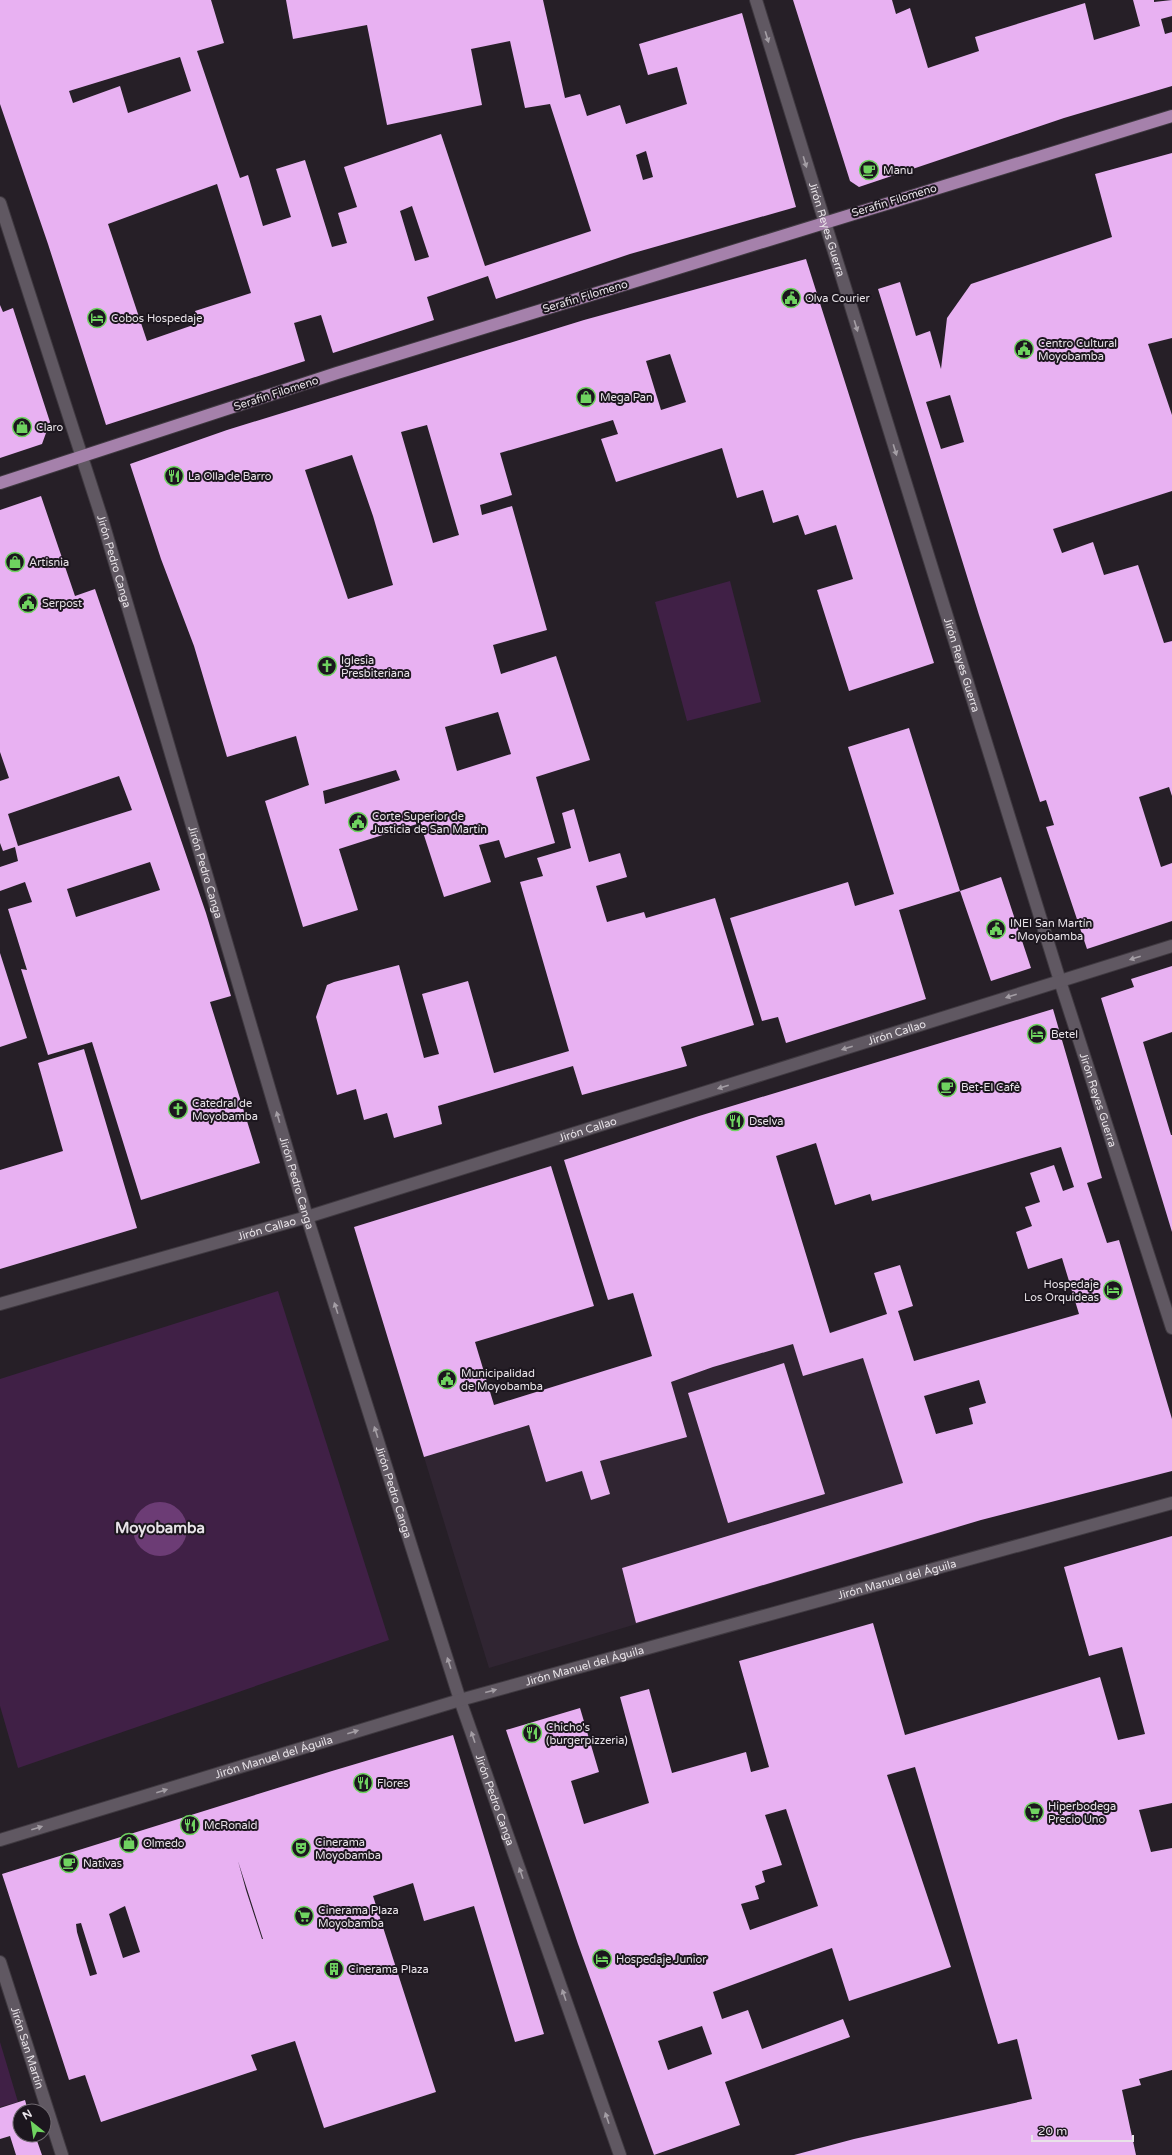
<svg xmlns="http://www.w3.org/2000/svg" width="1172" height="2155" viewBox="0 0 1172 2155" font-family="'Varela Round',sans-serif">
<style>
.built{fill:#302532}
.green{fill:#402046}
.water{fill:#6c3c75}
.building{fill:#e8b1f2;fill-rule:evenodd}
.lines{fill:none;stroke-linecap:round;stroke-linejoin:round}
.minor-casing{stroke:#3f3940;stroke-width:14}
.major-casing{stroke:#3f3940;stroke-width:14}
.minor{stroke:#605862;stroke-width:12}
.major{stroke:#a581ab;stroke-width:12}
.oneway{fill:#a49ea5}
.labels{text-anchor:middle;stroke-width:4;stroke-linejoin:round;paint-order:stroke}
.poi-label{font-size:11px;fill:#e8e3e8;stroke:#1c161e;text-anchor:start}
.street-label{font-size:11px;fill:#e8e3e8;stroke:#1c161e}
.district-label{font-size:15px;font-weight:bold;fill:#e8e3e8;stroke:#1c161e}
</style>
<rect width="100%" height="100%" fill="#261f27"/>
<path class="built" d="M898,1311L936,1434L958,1528L489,1668L424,1457L671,1382L713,1367Z"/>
<path class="green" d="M730,581L761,702L687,721L655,602Z
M278,1291L389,1640L18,1768L0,1706V1379Z
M0,2042L18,2102L0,2107Z"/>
<path class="water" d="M133 1529a27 27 0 1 1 54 0a27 27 0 1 1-54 0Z"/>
<path class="building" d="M0,0H211L224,43L197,51L240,178L248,175L263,226L291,217L276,169L305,160L332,247L347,243L338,213L357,207L344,167L441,134L485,266L591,231L550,104L525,108L510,41L471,49L482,105L387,125L367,25L293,39L286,0H543L565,98L580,94L587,116L620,105L626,124L687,104L677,67L648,75L639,44L742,13L796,207L630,254L496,299L488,276L427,297L434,320L333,353L321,315L294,323L305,361L106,425L48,244L0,104ZM180,57L191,91L128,113L120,86L73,103L69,91ZM646,151L653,177L643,180L636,155ZM217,184L251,293L195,311L199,323L147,341L108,224ZM412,206L429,257L415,261L400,211Z
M793,0H892L896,14L910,8L928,68L979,51L975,37L1085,3L1094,40L1140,26L1133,0H1154V2L1172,0V16L1161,19L1165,34L1172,32V86L1064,118L859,187L850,181Z
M1172,153V338L1148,344L1172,415V491L1053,529L1062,553L1093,542L1104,575L1138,565L1164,643L1172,641V796L1169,787L1139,797L1161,867L1172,863V921L1087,949L1046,827L1054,825L1046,800L1040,802L979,615L878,289L900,282L916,336L930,331L941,369L947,318L971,284L1112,237L1095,174ZM950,395L964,442L941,449L926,402Z
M806,259L934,663L849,691L817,590L853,579L836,525L805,535L798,515L773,523L763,490L737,498L722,448L616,482L601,439L618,434L613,420L500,453L512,495L480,505L482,515L512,506L547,630L493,645L501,674L556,656L590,760L536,777L555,843L505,858L499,840L479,845L491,882L444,897L420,823L339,849L358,910L303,927L265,801L309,785L296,736L227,757L194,646L161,559L130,464L227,430L584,320ZM670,354L686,402L661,410L646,361ZM427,425L459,535L433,543L401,432ZM352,455L373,516L393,585L348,599L305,470ZM498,712L511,754L457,771L445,727ZM396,770L400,780L325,804L323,791Z
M0,305L3,312L13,308L50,422L42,444L0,458Z
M41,496L75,596L95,589L206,913L231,996L210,1002L260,1163L141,1200L92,1042L48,1055L21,969L27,970L8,909L32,902L25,882L0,891V867L18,861L15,847L3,851L0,843V781L9,778L0,752V510ZM119,776L132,810L18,846L8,814ZM150,862L160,890L76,917L67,889Z
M909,728L960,891L899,910L926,999L786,1043L778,1017L762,1021L730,918L848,882L855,906L894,894L848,747Z
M574,809L589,862L620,853L627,877L596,886L607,922L644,912L646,918L715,898L754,1025L681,1047L687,1066L582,1095L573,1066L438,1106L442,1124L394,1138L387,1113L364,1120L356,1089L337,1095L316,1017L327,985L334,982L399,965L424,1058L439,1054L422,994L468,981L494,1073L569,1051L520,882L543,876L537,858L571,848L562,813Z
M1001,877L1031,968L991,981L960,891Z
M0,953L27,1038L0,1047Z
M1172,966V1032L1143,1042L1171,1135H1172V1232L1101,998L1134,987L1131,979Z
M1053,1009L1102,1178L1087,1183L1107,1243L1119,1240L1172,1419V1471L981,1520L636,1623L622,1568L903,1483L863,1358L803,1376L793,1344L713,1367L671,1382L687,1437L600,1461L610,1494L591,1500L582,1471L546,1482L529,1425L424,1457L354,1227L551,1166L594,1306L475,1342L494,1405L652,1356L633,1293L608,1300L564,1160L699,1116ZM816,1143L835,1205L870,1194L872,1201L1061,1147L1074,1187L1063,1191L1054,1165L1030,1173L1040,1202L1025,1207L1032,1226L1016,1232L1028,1269L1062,1258L1079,1314L914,1361L898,1311L913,1306L900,1265L874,1273L887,1314L830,1333L776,1156ZM979,1380L986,1403L969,1408L973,1424L936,1434L924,1396Z
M84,1049L137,1228L0,1269V1170L63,1151L38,1063Z
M784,1363L825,1494L728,1523L688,1393Z
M1172,1536V1803L1139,1810L1151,1852L1172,1848V2070L1139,2079L1141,2085L1122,2090L1136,2155H794L854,2139L1032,2099L1017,2039L998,2044L915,1767L887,1775L951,1967L849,2001L832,1948L713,1992L722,2019L748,2010L762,2049L843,2019L850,2037L725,2082L740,2125L654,2155L578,1944L506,1730L580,1708L599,1772L571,1781L584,1824L649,1803L620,1697L649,1689L672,1773L746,1752L751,1772L769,1767L739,1661L873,1623L905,1735L1100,1677L1118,1740L1145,1734L1122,1647L1089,1656L1064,1567ZM786,1809L818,1906L750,1930L741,1904L759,1899L755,1886L765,1882L762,1871L782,1865L765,1815ZM702,2026L712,2054L668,2070L658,2041Z
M453,1735L544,2034L515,2042L474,1906L424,1921L413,1883L373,1896L436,2092L324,2128L295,2041L251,2055L257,2070L101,2122L85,2075L69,2080L2,1874L332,1771ZM238,1861L263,1939H262L246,1890ZM125,1906L140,1952L123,1958L109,1914ZM81,1923L97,1974L90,1976L77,1932L76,1924Z
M25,2100L28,2111H20V2135H35L42,2155H16L10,2136L0,2139V2108Z"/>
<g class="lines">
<defs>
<g id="minor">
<path id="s1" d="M756,0L1060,981L1172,1328"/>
<path id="s2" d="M0,203L102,519L307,1217L460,1700L620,2155"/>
<path id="s3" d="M0,1304L307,1217L1172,946"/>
<path id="s4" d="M0,1840L460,1700L1172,1503"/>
<path id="s5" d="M0,1962L62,2155"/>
</g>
<path id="major" d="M0,483L337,373L1172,116"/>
</defs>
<use href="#minor" class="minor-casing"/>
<use href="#major" class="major-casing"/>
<use href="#minor" class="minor"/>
<use href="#major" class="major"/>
</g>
<defs><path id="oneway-solid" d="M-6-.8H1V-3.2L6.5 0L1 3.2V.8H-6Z"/></defs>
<g class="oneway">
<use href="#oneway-solid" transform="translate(767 37) rotate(73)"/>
<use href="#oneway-solid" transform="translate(805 162) rotate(73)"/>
<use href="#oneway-solid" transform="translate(856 326) rotate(73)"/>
<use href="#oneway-solid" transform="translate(895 450) rotate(73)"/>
<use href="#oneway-solid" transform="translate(1135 958) rotate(163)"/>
<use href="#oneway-solid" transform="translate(1011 996) rotate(163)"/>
<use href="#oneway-solid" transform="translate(847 1048) rotate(163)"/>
<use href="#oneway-solid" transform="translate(723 1087) rotate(163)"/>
<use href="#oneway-solid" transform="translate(278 1117) rotate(-106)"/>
<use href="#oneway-solid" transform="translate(336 1308) rotate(-108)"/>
<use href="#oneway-solid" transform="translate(376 1432) rotate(-108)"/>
<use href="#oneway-solid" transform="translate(449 1663) rotate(-108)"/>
<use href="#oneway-solid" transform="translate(491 1691) rotate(-15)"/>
<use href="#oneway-solid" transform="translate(353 1732) rotate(-17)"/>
<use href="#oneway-solid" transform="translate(473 1737) rotate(-109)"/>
<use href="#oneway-solid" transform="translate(162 1791) rotate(-17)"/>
<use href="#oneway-solid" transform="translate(37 1828) rotate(-17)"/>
<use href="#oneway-solid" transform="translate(521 1873) rotate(-109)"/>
<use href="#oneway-solid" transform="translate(564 1995) rotate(-109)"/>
<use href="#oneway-solid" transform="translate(607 2118) rotate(-109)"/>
</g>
<defs>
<symbol id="cafe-ring" viewBox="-11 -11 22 22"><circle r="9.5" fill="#1c161e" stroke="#6fd360" stroke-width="1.5"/><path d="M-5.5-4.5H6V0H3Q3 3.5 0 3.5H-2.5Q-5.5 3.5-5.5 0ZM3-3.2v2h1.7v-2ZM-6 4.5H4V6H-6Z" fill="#6fd360"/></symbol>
<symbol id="civic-ring" viewBox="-11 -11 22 22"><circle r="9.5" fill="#1c161e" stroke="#6fd360" stroke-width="1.5"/><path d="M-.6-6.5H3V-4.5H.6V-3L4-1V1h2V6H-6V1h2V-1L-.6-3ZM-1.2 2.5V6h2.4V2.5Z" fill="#6fd360"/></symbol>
<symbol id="hotel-ring" viewBox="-11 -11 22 22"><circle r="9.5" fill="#1c161e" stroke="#6fd360" stroke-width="1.5"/><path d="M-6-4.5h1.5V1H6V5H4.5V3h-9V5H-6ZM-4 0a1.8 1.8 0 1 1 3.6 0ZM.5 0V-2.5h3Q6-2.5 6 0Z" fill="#6fd360"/></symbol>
<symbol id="shop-ring" viewBox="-11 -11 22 22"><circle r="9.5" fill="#1c161e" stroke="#6fd360" stroke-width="1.5"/><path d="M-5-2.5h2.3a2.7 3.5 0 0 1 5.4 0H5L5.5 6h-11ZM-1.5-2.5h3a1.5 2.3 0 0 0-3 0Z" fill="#6fd360"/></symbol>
<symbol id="restaurant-ring" viewBox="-11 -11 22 22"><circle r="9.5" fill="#1c161e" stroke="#6fd360" stroke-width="1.5"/><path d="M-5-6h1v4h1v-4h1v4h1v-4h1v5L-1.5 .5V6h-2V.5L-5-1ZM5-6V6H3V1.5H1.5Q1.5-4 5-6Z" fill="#6fd360"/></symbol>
<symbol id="church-ring" viewBox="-11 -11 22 22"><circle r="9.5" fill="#1c161e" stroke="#6fd360" stroke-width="1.5"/><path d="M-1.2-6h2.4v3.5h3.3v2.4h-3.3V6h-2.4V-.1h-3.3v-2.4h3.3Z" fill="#6fd360"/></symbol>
<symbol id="supermarket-ring" viewBox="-11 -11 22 22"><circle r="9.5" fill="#1c161e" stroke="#6fd360" stroke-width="1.5"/><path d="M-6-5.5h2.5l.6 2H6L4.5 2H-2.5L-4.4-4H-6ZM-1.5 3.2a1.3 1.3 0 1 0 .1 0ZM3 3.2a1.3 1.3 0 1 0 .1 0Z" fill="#6fd360"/></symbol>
<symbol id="theatre-ring" viewBox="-11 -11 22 22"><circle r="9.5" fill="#1c161e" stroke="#6fd360" stroke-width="1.5"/><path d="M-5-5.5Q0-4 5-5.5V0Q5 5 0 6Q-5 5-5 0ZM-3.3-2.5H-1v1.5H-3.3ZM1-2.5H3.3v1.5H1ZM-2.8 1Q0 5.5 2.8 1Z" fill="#6fd360"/></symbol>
<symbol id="building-ring" viewBox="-11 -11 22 22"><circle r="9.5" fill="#1c161e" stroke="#6fd360" stroke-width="1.5"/><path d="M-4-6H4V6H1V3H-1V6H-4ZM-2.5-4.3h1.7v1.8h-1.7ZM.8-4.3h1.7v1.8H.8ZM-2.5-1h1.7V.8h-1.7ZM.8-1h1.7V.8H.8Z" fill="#6fd360"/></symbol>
</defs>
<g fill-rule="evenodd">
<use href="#cafe-ring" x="858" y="159" width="22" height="22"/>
<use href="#civic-ring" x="780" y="287" width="22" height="22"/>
<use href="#hotel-ring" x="86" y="307" width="22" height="22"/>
<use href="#civic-ring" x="1013" y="338" width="22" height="22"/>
<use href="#shop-ring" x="575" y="386" width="22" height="22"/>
<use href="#shop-ring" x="11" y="416" width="22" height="22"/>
<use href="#restaurant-ring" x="163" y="465" width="22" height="22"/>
<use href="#shop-ring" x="4" y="551" width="22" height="22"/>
<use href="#civic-ring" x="17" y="592" width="22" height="22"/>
<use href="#church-ring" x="316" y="655" width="22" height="22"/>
<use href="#civic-ring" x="347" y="811" width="22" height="22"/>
<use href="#civic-ring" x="985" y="918" width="22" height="22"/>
<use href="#hotel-ring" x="1026" y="1023" width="22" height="22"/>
<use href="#cafe-ring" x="936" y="1076" width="22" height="22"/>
<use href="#church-ring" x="167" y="1098" width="22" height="22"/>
<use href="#restaurant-ring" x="724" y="1110" width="22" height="22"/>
<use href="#hotel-ring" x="1102" y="1279" width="22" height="22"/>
<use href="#civic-ring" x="436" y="1368" width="22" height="22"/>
<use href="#restaurant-ring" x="521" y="1722" width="22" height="22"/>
<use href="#restaurant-ring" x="352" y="1772" width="22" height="22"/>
<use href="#supermarket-ring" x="1023" y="1801" width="22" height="22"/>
<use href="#restaurant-ring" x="179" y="1814" width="22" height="22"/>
<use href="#shop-ring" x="118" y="1832" width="22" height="22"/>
<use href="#theatre-ring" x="290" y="1837" width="22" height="22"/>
<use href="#cafe-ring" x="58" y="1852" width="22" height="22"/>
<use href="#supermarket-ring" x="293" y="1905" width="22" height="22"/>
<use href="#hotel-ring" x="591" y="1948" width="22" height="22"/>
<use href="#building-ring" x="323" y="1958" width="22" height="22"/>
</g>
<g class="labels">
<g class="poi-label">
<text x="883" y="174">Manu</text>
<text x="805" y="302">Olva Courier</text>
<text x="111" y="322">Cobos Hospedaje</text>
<text x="1038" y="347">Centro Cultural<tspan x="1038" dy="13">Moyobamba</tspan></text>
<text x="600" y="401">Mega Pan</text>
<text x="36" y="431">Claro</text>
<text x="188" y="480">La Olla de Barro</text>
<text x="29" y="566">Artisnia</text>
<text x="42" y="607">Serpost</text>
<text x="341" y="664">Iglesia<tspan x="341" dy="13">Presbiteriana</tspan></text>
<text x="372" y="820">Corte Superior de<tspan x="372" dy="13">Justicia de San Martín</tspan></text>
<text x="1010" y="927">INEI San Martín<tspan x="1010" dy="13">- Moyobamba</tspan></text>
<text x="1051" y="1038">Betel</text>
<text x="961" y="1091">Bet-El Café</text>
<text x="192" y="1107">Catedral de<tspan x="192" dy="13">Moyobamba</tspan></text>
<text x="749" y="1125">Dselva</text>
<text x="1099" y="1288" text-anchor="end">Hospedaje<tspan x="1099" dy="13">Los Orquideas</tspan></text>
<text x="461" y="1377">Municipalidad<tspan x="461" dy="13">de Moyobamba</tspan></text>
<text x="546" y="1731">Chicho's<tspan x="546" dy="13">(burgerpizzeria)</tspan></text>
<text x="377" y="1787">Flores</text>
<text x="1048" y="1810">Hiperbodega<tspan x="1048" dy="13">Precio Uno</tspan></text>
<text x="204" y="1829">McRonald</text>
<text x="315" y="1846">Cinerama<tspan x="315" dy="13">Moyobamba</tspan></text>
<text x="143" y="1847">Olmedo</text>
<text x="83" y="1867">Nativas</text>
<text x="318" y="1914">Cinerama Plaza<tspan x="318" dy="13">Moyobamba</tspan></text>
<text x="616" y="1963">Hospedaje Junior</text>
<text x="348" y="1973">Cinerama Plaza</text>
</g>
<g class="street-label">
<text transform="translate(894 200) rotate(-17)" y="4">Serafin Filomeno</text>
<text dy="4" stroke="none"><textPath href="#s1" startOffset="240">Jirón Reyes Guerra</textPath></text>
<text transform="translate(585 296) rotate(-17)" y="4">Serafin Filomeno</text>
<text transform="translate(276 393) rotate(-18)" y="4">Serafin Filomeno</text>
<text dy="4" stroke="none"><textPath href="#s2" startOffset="376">Jirón Pedro Canga</textPath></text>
<text dy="4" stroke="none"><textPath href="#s1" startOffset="696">Jirón Reyes Guerra</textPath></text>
<text dy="4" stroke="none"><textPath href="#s2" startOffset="700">Jirón Pedro Canga</textPath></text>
<text dy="4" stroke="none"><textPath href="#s3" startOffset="937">Jirón Callao</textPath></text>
<text dy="4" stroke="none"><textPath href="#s1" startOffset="1152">Jirón Reyes Guerra</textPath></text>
<text dy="4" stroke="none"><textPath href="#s3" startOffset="613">Jirón Callao</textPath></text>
<text dy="4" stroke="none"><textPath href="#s2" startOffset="1024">Jirón Pedro Canga</textPath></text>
<text dy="4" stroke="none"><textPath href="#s3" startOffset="277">Jirón Callao</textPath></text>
<text dy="4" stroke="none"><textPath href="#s2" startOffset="1348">Jirón Pedro Canga</textPath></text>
<text dy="4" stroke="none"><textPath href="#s4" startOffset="934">Jirón Manuel del Águila</textPath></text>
<text dy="4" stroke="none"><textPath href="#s4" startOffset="610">Jirón Manuel del Águila</textPath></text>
<text dy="4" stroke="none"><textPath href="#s4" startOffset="286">Jirón Manuel del Águila</textPath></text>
<text dy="4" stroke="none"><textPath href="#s2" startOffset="1672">Jirón Pedro Canga</textPath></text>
<text dy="4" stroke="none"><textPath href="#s5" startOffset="90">Jirón San Martín</textPath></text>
</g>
<g class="district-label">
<text x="160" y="1533">Moyobamba</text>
</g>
</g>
<g transform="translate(32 2123) rotate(330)"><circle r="19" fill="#1c161e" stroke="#6e686f"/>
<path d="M0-3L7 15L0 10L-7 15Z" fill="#6fd360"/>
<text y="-6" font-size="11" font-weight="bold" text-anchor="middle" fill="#e8e3e8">N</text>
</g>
<path d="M1032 2135v6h101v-6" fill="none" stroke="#e8e3e8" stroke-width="2"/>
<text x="1038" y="2135" font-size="12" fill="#e8e3e8" stroke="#1c161e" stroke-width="3" paint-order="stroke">20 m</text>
</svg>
